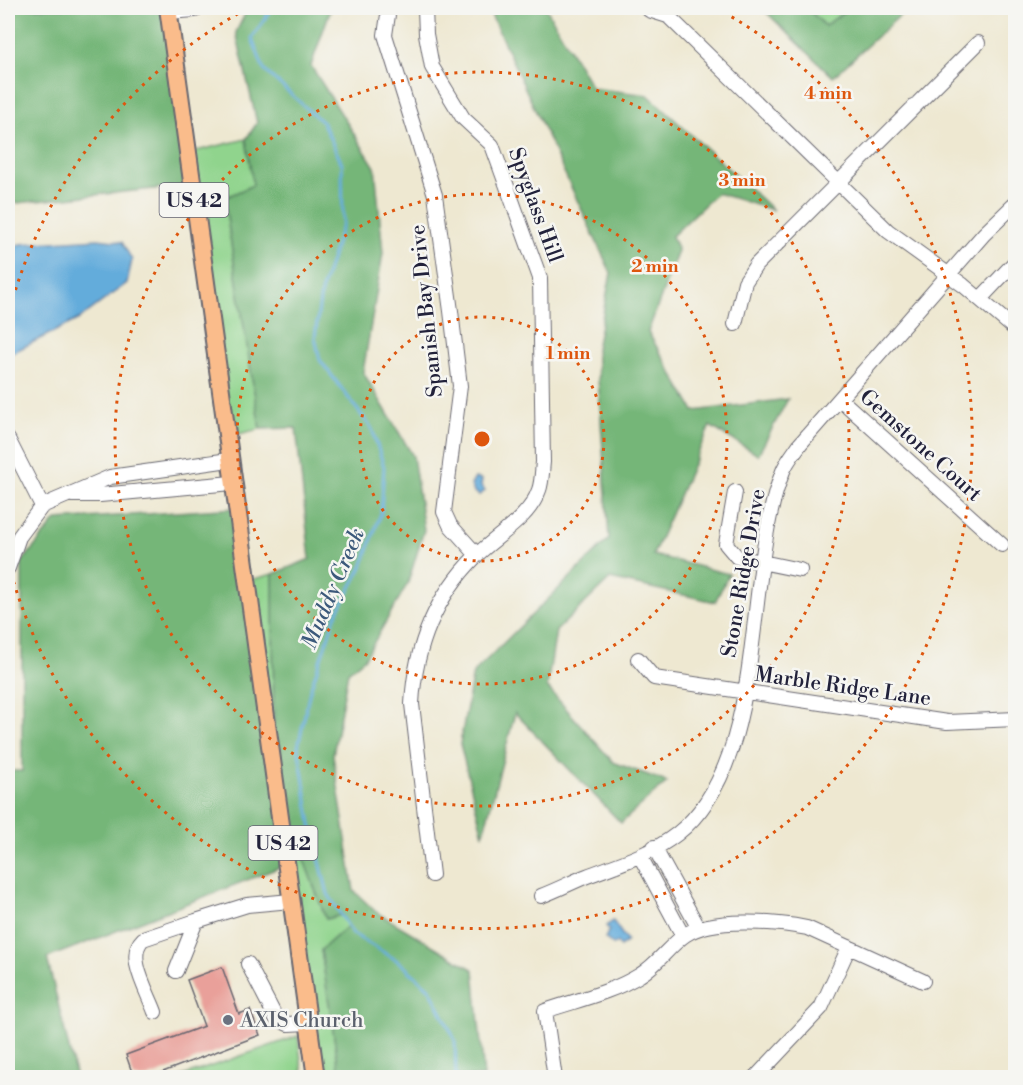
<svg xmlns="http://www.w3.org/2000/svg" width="1023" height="1085" viewBox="0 0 1023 1085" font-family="'Libre Bodoni',serif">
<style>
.green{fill:#90d48d;stroke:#597b64;stroke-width:1.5}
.forest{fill:#74b678;stroke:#4b6c5a;stroke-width:1.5}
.water{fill:#63acdb;stroke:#42678b;stroke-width:1.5}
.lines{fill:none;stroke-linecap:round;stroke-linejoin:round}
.stream{stroke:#63acdb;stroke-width:3}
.building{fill:#e9a09a}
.minor-casing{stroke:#696770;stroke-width:16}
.major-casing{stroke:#696770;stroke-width:20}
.minor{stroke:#fff;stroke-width:14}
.major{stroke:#fabc8b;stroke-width:16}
.ring{fill:none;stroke:#de560e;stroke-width:3;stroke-dasharray:3 6}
.worship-dot{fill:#6b7280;stroke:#f6f6f2;stroke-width:2}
.labels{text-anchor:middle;stroke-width:5;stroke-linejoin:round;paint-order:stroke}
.shield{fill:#f6f6f2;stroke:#626272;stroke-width:1.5}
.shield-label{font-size:20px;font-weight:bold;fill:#22223b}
.street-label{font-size:21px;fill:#22223b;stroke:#f6f6f2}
.worship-label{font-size:21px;fill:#5b616d;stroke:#f6f6f2;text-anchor:start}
.water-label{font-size:22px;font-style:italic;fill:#3c597b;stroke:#f6f6f2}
.centre{fill:#de560e;stroke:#f6f6f2;stroke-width:3}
.ring-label{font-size:18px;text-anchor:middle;font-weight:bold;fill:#de560e;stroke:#f6f6f2;stroke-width:5;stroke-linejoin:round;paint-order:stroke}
</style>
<rect width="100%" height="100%" fill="#f6f6f2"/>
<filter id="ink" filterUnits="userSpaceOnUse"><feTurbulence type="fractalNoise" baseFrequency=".0167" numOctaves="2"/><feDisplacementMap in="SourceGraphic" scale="12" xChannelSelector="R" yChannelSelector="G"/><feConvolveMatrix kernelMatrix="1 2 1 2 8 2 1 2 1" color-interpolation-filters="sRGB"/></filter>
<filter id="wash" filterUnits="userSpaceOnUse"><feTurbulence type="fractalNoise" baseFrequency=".008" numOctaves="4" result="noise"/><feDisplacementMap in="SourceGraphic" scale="24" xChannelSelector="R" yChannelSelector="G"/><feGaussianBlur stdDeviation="1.35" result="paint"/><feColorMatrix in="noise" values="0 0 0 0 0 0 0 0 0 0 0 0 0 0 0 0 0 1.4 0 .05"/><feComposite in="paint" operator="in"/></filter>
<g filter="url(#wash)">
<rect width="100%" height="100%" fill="#eee8d1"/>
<path class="green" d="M807,8H849L825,26Z
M246,139L254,185L224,199L260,429L226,437L188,153Z
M273,574L274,778L326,919L341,915L348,926L321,950L340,1077H316L246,581Z
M298,1036L303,1077H180Z"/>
<path class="forest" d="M8,8H168L192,185L8,204Z
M248,8H331L311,66L375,167L383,253L363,372L413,456L424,530L408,583L365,658L348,672L333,755L354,891L376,912L474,970L484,1077H340L321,950L348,926L341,915L326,919L275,782L286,865L47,958L76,1077H8V771H22V562L56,520L236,508L274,773L273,574L310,559L296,428L260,429L224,198L253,185L246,139L257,123L236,32Z
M491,8H546L592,88L648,95L773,210L717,193L672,236L678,251L648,332L694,411L788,399L758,455L710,426L653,555L729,574L715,602L610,579L556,631L547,687L613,762L667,782L621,823L515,713L483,835L460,744L473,673L609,539L596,349L611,273L492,17Z
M762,8H807L825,26L849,8H908L833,77Z"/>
<path class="water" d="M98,239L122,242L132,260L127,283L79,319L8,355V249L20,244Z
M475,478L482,480L481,486L485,491L479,495L474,492L471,485Z
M613,921L627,941L620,947L617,942L613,945L605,938L609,930L606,926Z"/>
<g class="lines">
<path class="stream" d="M272,8L252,38L264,70L323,123L342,164L343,222L321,292L315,337L320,360L372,429L384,467L381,513L362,567L335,617L310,690L298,747L312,830L328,894L353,934L398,961L430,989L455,1040L456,1078"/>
</g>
<g id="blocks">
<path class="building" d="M222,967L239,1014L250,1010L260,1035L147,1078H134L126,1055L204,1026L187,980Z"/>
</g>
</g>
<g filter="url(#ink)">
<use href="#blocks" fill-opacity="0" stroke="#696770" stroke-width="1.5"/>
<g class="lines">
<defs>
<path id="minor" d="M389,8L385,35L435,195L451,311L460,386L444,512L450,525L477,555
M425,8L426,34L432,67L463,118L492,145L540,278L543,462C542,471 542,482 539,490C529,519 497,535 476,556C435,597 415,646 412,704L432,875
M649,10L668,16L888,231L963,285L1016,330
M168,12L195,10L196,8
M980,299L1016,261
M735,324L745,282L756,265L978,43
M840,399L1002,545
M8,439L42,506
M735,492L726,544L737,557L800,570
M72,495H100L232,483
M8,568L19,537L42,506L110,477L229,460
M638,659L654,678L947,722L1016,719
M654,847L698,927
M640,856L683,936
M541,896C557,890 572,882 587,876C618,864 650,855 677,834C770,761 742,574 783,471C787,461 794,453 800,444L984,234L1016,203
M248,964L276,1018L288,1024L308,1023
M176,971L196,921L247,905L291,901
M155,1012C148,992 125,956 143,939L196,921
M555,1078L545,1011C577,1000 611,993 640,975C657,965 669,946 685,935C710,917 777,922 807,928L923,981
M755,1078L821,1008L849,947"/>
<path id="major" d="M168,8L316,1078"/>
</defs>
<use href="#minor" class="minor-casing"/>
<use href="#major" class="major-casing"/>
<use href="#minor" class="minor"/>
<use href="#major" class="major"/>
</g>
</g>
<g class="ring">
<circle cx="482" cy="439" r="122"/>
<circle cx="482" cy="439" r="245"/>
<circle cx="482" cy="439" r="367"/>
<path d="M8 316A490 490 0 0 1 248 8M716 8A490 490 0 1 1 8 562"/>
</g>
<circle class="worship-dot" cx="228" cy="1020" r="6"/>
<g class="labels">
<g class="shield">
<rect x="159.5" y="183" width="69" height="34" rx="4.5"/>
<rect x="248.5" y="826" width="69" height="34" rx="4.5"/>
</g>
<g class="shield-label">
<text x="194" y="207">US 42</text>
<text x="283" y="850">US 42</text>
</g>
<g class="street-label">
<text transform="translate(536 205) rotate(70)" y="7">Spyglass Hill</text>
<text transform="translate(426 311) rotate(-96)" y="7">Spanish Bay Drive</text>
<text transform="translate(921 445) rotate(42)" y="7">Gemstone Court</text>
<text transform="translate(743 573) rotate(-80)" y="7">Stone Ridge Drive</text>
<text transform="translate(843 686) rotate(8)" y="7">Marble Ridge Lane</text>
</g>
<g class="worship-label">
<text x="240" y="1027">AXIS Church</text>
</g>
<g class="water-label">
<text transform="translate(332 588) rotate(-67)" y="8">Muddy Creek</text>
</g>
</g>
<circle cx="482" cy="439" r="9" class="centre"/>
<g class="ring-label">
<text x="828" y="99">4 min</text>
<text x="742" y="186">3 min</text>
<text x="655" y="272">2 min</text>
<text x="568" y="359">1 min</text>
</g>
<rect width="1023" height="1085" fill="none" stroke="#f6f6f2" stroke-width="30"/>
</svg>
